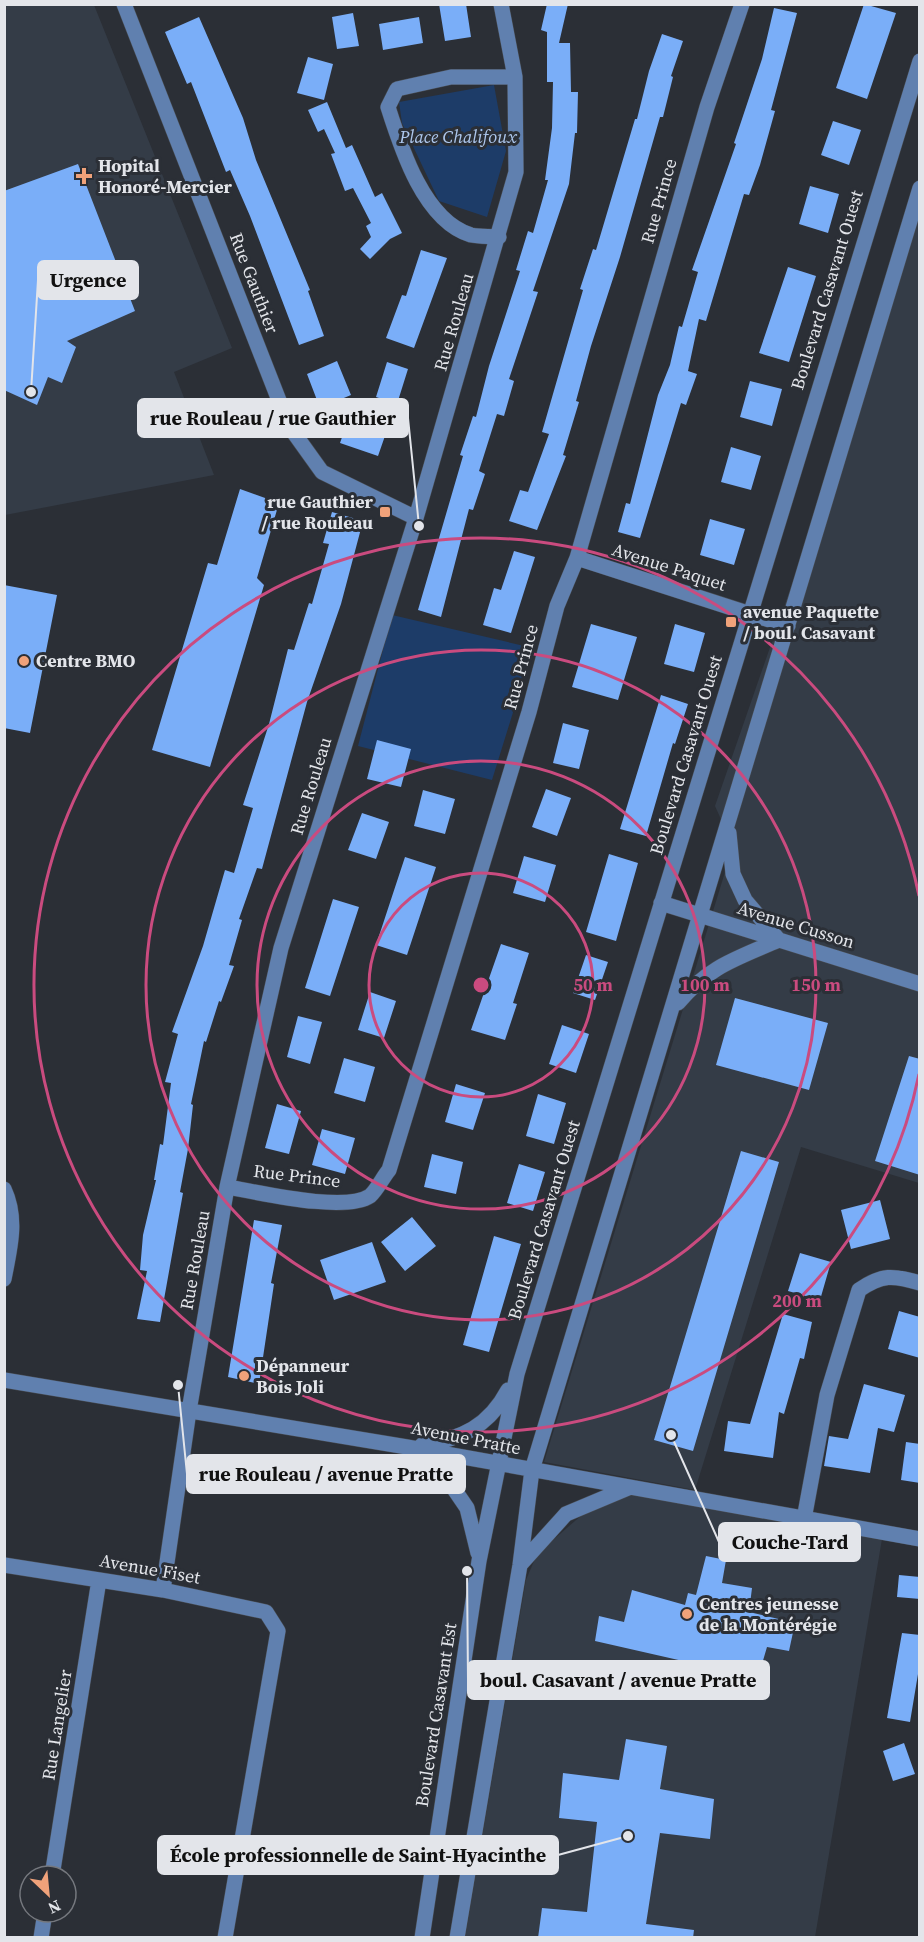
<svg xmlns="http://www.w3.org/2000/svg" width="924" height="1942" viewBox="0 0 924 1942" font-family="'Source Serif 4',serif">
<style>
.built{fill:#343c47}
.green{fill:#1d3c68}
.building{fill:#7aaef8}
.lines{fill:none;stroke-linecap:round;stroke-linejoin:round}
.minor-casing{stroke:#484c53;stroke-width:16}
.minor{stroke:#6080af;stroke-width:15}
.ring{fill:none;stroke:#ca4b7f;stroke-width:3}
.poi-dot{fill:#f0a27a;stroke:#2b2f36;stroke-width:2}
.labels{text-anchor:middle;stroke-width:6;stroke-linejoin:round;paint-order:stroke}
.park-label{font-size:18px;font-style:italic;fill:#adc7ed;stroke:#2b2f36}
.poi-label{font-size:18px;font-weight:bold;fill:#e3e5ea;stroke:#2b2f36;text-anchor:start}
.street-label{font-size:18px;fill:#e3e5ea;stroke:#2b2f36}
.centre{fill:#ca4b7f;stroke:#2b2f36;stroke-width:3}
.ring-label{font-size:18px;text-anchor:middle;font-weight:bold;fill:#ca4b7f;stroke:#2b2f36;stroke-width:6;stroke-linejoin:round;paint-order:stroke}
.leader{fill:none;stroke:#e3e5ea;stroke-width:2}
.callout-dot{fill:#e3e5ea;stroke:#2b2f36;stroke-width:2}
.callout{fill:#e3e5ea;stroke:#e3e5ea;stroke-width:2}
.callout-label{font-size:20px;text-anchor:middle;font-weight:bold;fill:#111}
</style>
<rect width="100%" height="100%" fill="#2b2f36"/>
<path class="built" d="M5,5H94L232,348L174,372L214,475L5,515Z
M919,207V1183L801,1147L695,1490L544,1462L733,846L715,806L907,252Z
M632,1494L882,1539L815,1937L465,1938L526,1580L537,1554L583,1514Z"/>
<path class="green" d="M494,85L506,151L487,217L439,201L402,123L399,102Z
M392,615L533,648L492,780L358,746Z"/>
<path class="building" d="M439,4H466L471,37L445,41Z
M547,4H568L559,43H570L571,92H578L577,133H575L569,184L533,291L538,292L509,379L514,381L504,416L497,414L479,471L485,474L473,510L469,509L441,617L418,610L463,456L460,455L473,416L476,417L489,366L520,271L516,270L528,231L533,233L548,180H545L552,128L553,82H547V32L541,30Z
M864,4L896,13L867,99L836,88Z
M774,8L797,13L771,110L775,111L760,165L749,195L744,194L706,321L699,319L688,371L697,374L686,405L681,403L640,538L618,532L626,503L630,504L658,395L670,365L679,326L682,327L698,272L692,270L736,144L734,143L762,59Z
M353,13L359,46L337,49L332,17Z
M199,17L243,118L256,160L310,290L308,291L324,336L299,345L250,216L230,170L226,172L191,82L187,84L165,32Z
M419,17L423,43L383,50L379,24Z
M662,34L683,41L671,76L673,77L663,117H660L620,257L591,346L576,401L579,402L563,455L566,456L537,530L509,521L520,490L528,492L549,434L542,432L583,290L580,289L593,249L596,250L635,119H637L649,71Z
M308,57L333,64L324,100L297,93Z
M327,102L346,148L352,145L375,197L382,193L402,233L390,239L370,259L360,249L371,237L366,226L371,223L353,188L345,191L331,154L335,153L324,129L318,132L308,110Z
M833,121L861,130L849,165L821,155Z
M78,164L135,311L67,341L76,347L62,383L48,377L37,405L4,390V191Z
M810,186L839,194L828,233L799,224Z
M421,250L447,258L414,348L386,338L402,295L406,296Z
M788,267L816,276L789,362L759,353Z
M337,361L351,395L320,408L307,374Z
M387,362L408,369L397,404L376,397Z
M750,381L782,389L772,426L740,417Z
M348,420L386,433L378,456L340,443Z
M731,447L761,456L751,490L721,482Z
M240,489L279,503L257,578L264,585L210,767L152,750L208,563L217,565Z
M332,512L363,521L341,604L307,702L262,869L257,868L239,919L242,920L229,965L234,966L221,1002L219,1001L206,1042L204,1041L191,1104L193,1105L188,1149L180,1192L183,1193L160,1322L137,1319L147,1271L140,1270L143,1235L156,1180H154L160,1144L163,1145L171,1083L165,1082L178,1034L172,1032L203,946L225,870L234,873L253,808L243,805L269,724L288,649L294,650L309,603L312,604L329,544L323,543Z
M710,519L745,529L734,565L700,555Z
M514,551L535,557L511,633L483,625L494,588L501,590Z
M4,585L57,595L30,733L4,728Z
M591,624L637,637L618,700L572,687Z
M675,624L705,633L694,672L664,664Z
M661,695L688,704L675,744L673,743L646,836L620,829Z
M563,723L589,730L579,769L553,763Z
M377,740L411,749L401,787L367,779Z
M546,789L571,798L557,836L532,827Z
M423,790L455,799L445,834L414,826Z
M362,813L389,822L376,859L348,850Z
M609,854L638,863L616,941L586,932Z
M524,856L556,865L545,902L513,893Z
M405,857L436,867L407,955L376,945Z
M333,899L359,907L330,996L305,988Z
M501,944L529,953L513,1003L517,1004L505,1040L471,1030Z
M586,955L608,962L595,1000L573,993Z
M370,992L396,1001L384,1038L358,1030Z
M735,998L828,1023L809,1090L716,1065Z
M298,1016L322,1022L310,1064L287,1057Z
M562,1025L589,1034L576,1073L549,1064Z
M909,1056L920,1059V1175L875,1161Z
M344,1058L375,1067L365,1102L334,1093Z
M456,1084L485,1093L473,1130L445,1122Z
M538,1094L566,1103L554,1144L526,1136Z
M277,1104L301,1111L289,1154L265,1148Z
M322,1129L355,1138L345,1174L312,1165Z
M741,1151L779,1162L693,1451L654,1440Z
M432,1154L463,1162L456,1194L424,1187Z
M519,1164L545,1172L533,1211L507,1203Z
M880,1200L890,1239L851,1249L841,1210Z
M412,1217L436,1246L405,1271L381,1242Z
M254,1220L282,1225L271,1283L274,1284L259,1384L228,1377Z
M494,1236L521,1244L489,1352L463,1345Z
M372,1242L386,1282L334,1300L320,1260Z
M800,1253L831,1262L820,1300L788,1291Z
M899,1311L920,1317V1358L888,1349Z
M783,1314L812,1322L804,1359L800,1358L784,1414L779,1412L773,1458L724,1451L728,1421L750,1424Z
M864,1384L905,1395L894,1432L878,1428L870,1473L824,1466L829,1436L848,1439Z
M906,1442L920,1444V1483L901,1480Z
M706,1556L726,1560L722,1583L752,1588L749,1612L795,1623L789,1651L767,1647L759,1674L718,1669L595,1641L599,1616L624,1622L632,1590L685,1605L688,1593L696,1595Z
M899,1575L920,1577V1599L897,1597Z
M902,1633L920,1635V1662L910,1722L887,1718Z
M626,1739L667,1746L660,1789L714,1799L710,1839L660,1833L646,1924L694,1930L693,1938H538L542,1908L587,1912L597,1822L559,1818L563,1773L619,1780Z
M904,1743L915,1774L893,1781L883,1751Z"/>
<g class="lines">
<defs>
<path id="minor" d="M124,4L289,426L322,472L416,518
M499,237C490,236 480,237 471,235C424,221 401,148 388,107L397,89L451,77H515
M577,558L788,626
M729,833L733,874L745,900L779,940
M661,903L920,984
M678,1003C709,966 736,959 779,940
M227,1187C258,1192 344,1213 370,1196C377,1190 383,1177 389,1170L529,712L557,606L577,558L707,107L742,4
M4,1189C18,1219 10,1248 4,1279
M4,1380L407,1447L920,1539
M422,1445C462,1439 489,1426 508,1390
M407,1447L454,1489L467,1508L478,1553
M804,1519L827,1395L859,1290C882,1274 893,1275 920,1283
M4,1565L163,1590L266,1612L278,1631L225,1938
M520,1565L566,1514L628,1488
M163,1590L189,1411L227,1187L281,948L416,518L516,172L515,77L501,4
M52,1876L99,1580
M41,1938L45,1912
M422,1938L479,1561L517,1374L920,61
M457,1938L520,1565L532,1470L920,188"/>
</defs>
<use href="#minor" class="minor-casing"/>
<use href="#minor" class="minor"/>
</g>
<g class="ring">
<circle cx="481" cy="985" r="112"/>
<circle cx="481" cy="985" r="224"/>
<circle cx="481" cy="985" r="335"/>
<path d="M919 1074A447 447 0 1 1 919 896"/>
</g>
<g class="poi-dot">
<path d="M81 167h6v6h6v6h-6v6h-6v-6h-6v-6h6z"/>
<rect x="379" y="506" width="12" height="12" rx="3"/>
<rect x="725" y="616" width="12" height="12" rx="3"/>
<circle cx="24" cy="661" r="6"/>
<circle cx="244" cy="1376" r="6"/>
<circle cx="687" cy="1614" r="6"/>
</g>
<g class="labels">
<g class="park-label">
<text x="458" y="143">Place Chalifoux</text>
</g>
<g class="poi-label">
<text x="98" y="172">Hopital<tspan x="98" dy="21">Honoré-Mercier</tspan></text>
<text x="373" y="508" text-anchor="end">rue Gauthier<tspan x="373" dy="21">/ rue Rouleau</tspan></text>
<text x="743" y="618">avenue Paquette<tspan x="743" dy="21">/ boul. Casavant</tspan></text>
<text x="36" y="667">Centre BMO</text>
<text x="256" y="1372">Dépanneur<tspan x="256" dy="21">Bois Joli</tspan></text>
<text x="699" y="1610">Centres jeunesse<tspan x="699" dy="21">de la Montérégie</tspan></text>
</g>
<g class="street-label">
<text transform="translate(659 201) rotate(-74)" y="6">Rue Prince</text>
<text transform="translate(254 283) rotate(69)" y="6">Rue Gauthier</text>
<text transform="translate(827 290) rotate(-73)" y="6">Boulevard Casavant Ouest</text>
<text transform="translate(454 322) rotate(-74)" y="6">Rue Rouleau</text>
<text transform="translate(669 567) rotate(18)" y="6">Avenue Paquet</text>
<text transform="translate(521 667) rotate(-75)" y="6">Rue Prince</text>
<text transform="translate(686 755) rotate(-73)" y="6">Boulevard Casavant Ouest</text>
<text transform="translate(311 786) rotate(-73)" y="6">Rue Rouleau</text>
<text transform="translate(796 925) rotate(17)" y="6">Avenue Cusson</text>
<text transform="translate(297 1176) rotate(7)" y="6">Rue Prince</text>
<text transform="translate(544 1220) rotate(-73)" y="6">Boulevard Casavant Ouest</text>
<text transform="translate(195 1260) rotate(-80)" y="6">Rue Rouleau</text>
<text transform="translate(466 1438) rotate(11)" y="6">Avenue Pratte</text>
<text transform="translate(150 1569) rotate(10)" y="6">Avenue Fiset</text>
<text transform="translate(436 1715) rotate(-81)" y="6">Boulevard Casavant Est</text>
<text transform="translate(57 1725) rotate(-81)" y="6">Rue Langelier</text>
</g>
</g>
<circle cx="481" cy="985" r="9" class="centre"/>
<g class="ring-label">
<text x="593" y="991">50 m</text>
<text x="705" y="991">100 m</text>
<text x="816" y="991">150 m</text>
<text x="797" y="1307">200 m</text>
</g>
<path class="leader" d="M31 392L38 280M419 526L408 418M178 1385L187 1474M671 1435L719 1542M467 1571L468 1680M628 1836L558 1855"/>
<g class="callout-dot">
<circle cx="31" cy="392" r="6"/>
<circle cx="419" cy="526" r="6"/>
<circle cx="178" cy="1385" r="6"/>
<circle cx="671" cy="1435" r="6"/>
<circle cx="467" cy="1571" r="6"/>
<circle cx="628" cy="1836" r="6"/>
</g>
<g class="callout">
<rect x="38" y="261" width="100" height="38" rx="6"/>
<rect x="138" y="399" width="270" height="38" rx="6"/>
<rect x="187" y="1455" width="278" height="38" rx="6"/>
<rect x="719" y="1523" width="141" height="38" rx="6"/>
<rect x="468" y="1661" width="301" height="38" rx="6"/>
<rect x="158" y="1836" width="400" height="38" rx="6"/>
</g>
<g class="callout-label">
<text x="88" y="287">Urgence</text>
<text x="273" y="425">rue Rouleau / rue Gauthier</text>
<text x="326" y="1481">rue Rouleau / avenue Pratte</text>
<text x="790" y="1549">Couche-Tard</text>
<text x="618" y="1687">boul. Casavant / avenue Pratte</text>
<text x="358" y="1862">École professionnelle de Saint-Hyacinthe</text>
</g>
<rect width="924" height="1942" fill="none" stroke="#e3e5ea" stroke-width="12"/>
<g transform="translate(48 1894) rotate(154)"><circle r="28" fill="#2b2f36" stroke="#75787e" stroke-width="1.5"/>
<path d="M0-4.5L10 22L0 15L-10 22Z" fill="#f0a27a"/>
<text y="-9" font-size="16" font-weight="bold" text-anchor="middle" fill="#e3e5ea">N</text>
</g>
</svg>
